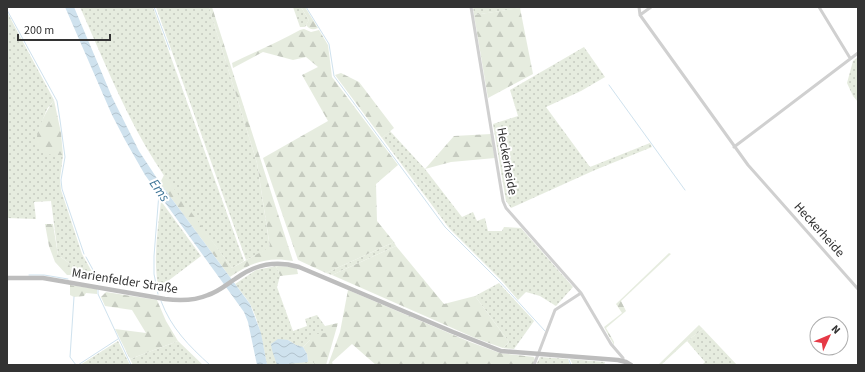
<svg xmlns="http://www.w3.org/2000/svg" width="865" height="372" viewBox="0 0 865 372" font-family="'Source Sans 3',sans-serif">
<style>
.grass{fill:url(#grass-dots)}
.forest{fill:url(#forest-firs)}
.water{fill:url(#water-waves)}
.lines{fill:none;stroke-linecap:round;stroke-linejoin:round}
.stream{stroke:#cfe2ee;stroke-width:1}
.street{stroke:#d0d0d0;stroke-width:3}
.secondary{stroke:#bdbdbd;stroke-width:4.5}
.labels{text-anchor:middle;stroke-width:4;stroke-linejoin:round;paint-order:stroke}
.street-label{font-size:13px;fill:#333;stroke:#fff}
.water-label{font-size:14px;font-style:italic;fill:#3f7597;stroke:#fff}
</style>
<defs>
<pattern id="grass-dots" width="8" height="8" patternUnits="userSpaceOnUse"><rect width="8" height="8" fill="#e6ecdf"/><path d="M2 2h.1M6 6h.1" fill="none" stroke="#c6cbc0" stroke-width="1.8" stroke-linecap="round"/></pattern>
<pattern id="forest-firs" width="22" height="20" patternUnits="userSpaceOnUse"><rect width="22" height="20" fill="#e6ecdf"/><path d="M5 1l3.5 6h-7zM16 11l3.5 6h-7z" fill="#c6cbc0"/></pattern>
<pattern id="water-waves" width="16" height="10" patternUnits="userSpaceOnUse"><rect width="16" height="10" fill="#cfe2ee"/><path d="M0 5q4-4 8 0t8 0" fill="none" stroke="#b2c2cd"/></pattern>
</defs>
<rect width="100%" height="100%" fill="#fff"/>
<path class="grass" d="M80,7H153L244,261L232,268C203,228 171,190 146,147C120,102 101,54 80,7Z
M156,7H209L257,163L270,248L246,260Z
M293,7H301L309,20L305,27H300Z
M473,7H522V8L474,15Z
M7,12L54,100L47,109L38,132L52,155H63L60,179L61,190L82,254L96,279L72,275L69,263L58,255L51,201L34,202L36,219L7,218V202H8Z
M584,47L605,77L581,91L546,107L590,167L650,143L652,147L595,170L511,208L506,201L493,124L518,116L510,90Z
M858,57V102L853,96L847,83L853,61Z
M390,131L425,169L462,217L473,212L477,221L485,218L488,231H502L504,227L521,228L573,287L556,306L540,296L526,292L518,300L502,281L449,228L382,138Z
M161,201L201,256L164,284L158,285C153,257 158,229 161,201Z
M394,242L396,246L332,275L326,273Z
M276,266L280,276L277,287L293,331L307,326L305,319L317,315L325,326V333L310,340L303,347L296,345L288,340L277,364L314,361V365H267C263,345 260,323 250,304C246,297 240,291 235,284L256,270Z
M499,283L534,321L514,349L503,348L509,342L475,296Z
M703,329L737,365H702L705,362L687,341Z
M118,341L130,365H80Z
M178,341L203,365H133L130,359Z
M540,357L568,359L570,365H536Z
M570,359L605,362L604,365H573Z"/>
<path class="forest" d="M209,7H212L293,261C267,256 251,263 230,277L160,183L164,175L232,268L270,247L257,163Z
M301,7H305L318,28C313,30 310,30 306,25L309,20Z
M520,8L533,74L488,98L474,15Z
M304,29L311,32L319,30L328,45L332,77L398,165L376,184L377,221L394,242L326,273L298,260L263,158L328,121L302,75L318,67L306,57L293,60L263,52L233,68L232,63C255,52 278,42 300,30Z
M341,73L359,82L394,128L382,138L335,75Z
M54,100L61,133L63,155H52L42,152C40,150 38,147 37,144C35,131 47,110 54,100Z
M491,134L495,158L451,162L425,169L454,136Z
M45,224H53L58,255L69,263L72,275H67L55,262L49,246Z
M396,246L444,304L475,296L509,342L503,348L500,347L475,338L332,275Z
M669,253L671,254L621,301L626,311L606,328L614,342V345L604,327L622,313L616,304Z
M276,266L292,267L297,269L298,274L280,276Z
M70,285L97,289V294L86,293L84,296L74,297L70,295Z
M348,290L470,342L500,353L534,357L535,360L533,365H376L352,344L332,362L333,365H328L340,332Z
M106,292L157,300L166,321L178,341L130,359L115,329L146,333L132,310L105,306L101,297Z
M338,323L326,365H314V361L308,362L307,354L303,347L310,340L309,335L325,333V326Z
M699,325L703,329L687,341L661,365H658Z"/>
<path class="water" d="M65,7H74L112,97L139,151L160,183L250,304L261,333L267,365H257L248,322L244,312L145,175L125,140L112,115Z
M278,339L288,340L296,345L303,347L307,354L308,362L277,365L272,350L271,344Z"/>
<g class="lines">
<path class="stream" d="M154,7L170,50
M306,7L329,44L334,76L445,227L500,282L545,331
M7,10L57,101L60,120L65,157L61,180L62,189L84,254
M609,85L685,190
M86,257L98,279L99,283
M29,275H44L68,279
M98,290V294L131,365
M158,294L154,274V256L159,193
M74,297L70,357L76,365
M161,301C171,328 189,346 210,365
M569,360L571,365
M78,365L118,339"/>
<path class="street" d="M471,7L503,201L506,208L581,293L611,344L623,358V361
M639,7L640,15L748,165L858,289
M819,7L850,58
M640,15L651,7
M734,147L858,53
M534,365L555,310L581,293"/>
<path class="secondary" d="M7,278H43L165,299C180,301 194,301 208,295C218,292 226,285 235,279C255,264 275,260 299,267L453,332L501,351L618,360L626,362L631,365"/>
</g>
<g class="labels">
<g class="street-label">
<text transform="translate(508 161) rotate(80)" y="5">Heckerheide</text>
<text transform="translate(820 229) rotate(48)" y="5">Heckerheide</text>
<text transform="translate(125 280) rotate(9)" y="5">Marienfelder Straße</text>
</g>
<g class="water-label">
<text transform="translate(160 190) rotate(55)" y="5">Ems</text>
</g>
</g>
<rect width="865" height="372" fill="none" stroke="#333333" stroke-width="16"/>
<g transform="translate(829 336) rotate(46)"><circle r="19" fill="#ffffff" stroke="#adadad"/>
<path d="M0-3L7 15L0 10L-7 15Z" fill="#e63946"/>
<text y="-6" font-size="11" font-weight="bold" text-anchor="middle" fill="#333333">N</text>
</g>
<path d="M18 34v6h92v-6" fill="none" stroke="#333333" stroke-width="2"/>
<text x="24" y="34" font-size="12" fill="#333333" stroke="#ffffff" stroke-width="3" paint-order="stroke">200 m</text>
</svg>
